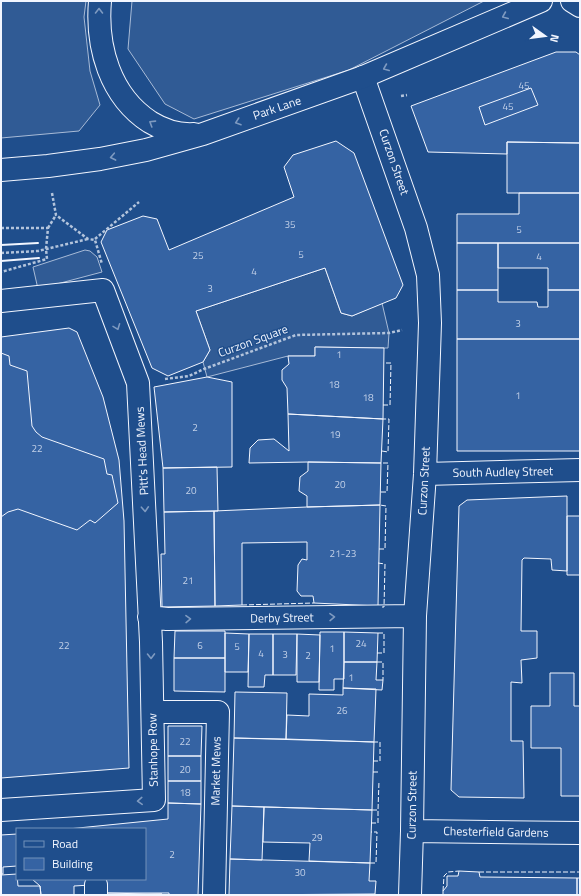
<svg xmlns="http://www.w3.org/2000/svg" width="581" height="896" viewBox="0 0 581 896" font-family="'Titillium Web',sans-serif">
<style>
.built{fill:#305b95;stroke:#a8bbd7}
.building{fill:#3563a3;stroke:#f2f6ff}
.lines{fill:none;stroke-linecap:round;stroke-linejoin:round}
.minor-casing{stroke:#f2f6ff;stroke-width:24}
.highway-casing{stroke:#f2f6ff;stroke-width:24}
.path{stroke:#b3c4dc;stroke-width:2.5;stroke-dasharray:3 2;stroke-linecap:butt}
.minor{stroke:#1f4e8c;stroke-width:22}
.highway{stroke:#1f4e8c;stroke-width:22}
.fence{stroke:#f2f6ff;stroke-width:1;stroke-dasharray:5 2;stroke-linecap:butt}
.wall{stroke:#f2f6ff;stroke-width:2}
.oneway{stroke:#7e9ac0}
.labels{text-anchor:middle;stroke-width:3;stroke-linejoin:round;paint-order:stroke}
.number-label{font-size:10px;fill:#c3d1e8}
.street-label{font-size:12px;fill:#f2f6ff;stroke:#1f4e8c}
</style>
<rect width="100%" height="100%" fill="#1f4e8c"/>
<path class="built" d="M1,1H86L84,17L90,71L100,105L79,131L1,138Z
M132,1H484L349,70L194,119L165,104L128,49Z
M85,250L90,251L97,257L102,272L38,289L33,267Z
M325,268L341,313L352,316L382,303L389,333L388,348L315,347V356H288L207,377L203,362L210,350L196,311Z"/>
<path class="building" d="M556,52H576L580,55V143L507,142V154L428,152L411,106Z
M531,88L538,105L485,125L479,107Z
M336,141L354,153L403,285L396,298L352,316L341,313L325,268L196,311L210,350L203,362L168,376L152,368L101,242L107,230L143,216L157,219L169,250L294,197L284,167L293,155Z
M507,142L580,143V193H507Z
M519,193H580V243H457V214H519Z
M457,243H498V290H457Z
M498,243H580V290H548V268H498Z
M457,290H498V302H537L538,307H548V290H580V339H457Z
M69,328L77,332L103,397L119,460L124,521L129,768L1,778V337Z
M457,339H580V451H457Z
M315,347L384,348L383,419L288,414L287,388L282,380V370L289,364L288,356H315Z
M1,353L9,356L10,365L27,371L32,426L36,432L42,437L104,459L107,474L112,475L118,503L95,523L90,520L77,530L18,509L8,512L1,517Z
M207,377L232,382V467L163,468L154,387Z
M288,414L383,419L381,463L308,462L249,463L250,448L258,440L274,439L289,451Z
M308,462L381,463L380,505L307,507V496L299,491L300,477L308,471Z
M217,467L218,511L164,512L163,468Z
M567,496V571L552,570L551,559L524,558L522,560L521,631H537V658L521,660L522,683L511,682V741H523L524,798L459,797L451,790L459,506L467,500Z
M380,505L378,606L314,603L313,596H301L297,591L298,565L302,559L307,560V542L242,543V605L215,606L214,511L307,507Z
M214,511L215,606L162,607L161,554H165L164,512Z
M567,516H580V575H567Z
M175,631H225V658H174Z
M320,632H344V679H334V690H319Z
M344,632L378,633L377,662H344Z
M225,633L249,634L248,672H225Z
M249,634H273V675H265L264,687H248Z
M273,634H297L296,675H273Z
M297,634L320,635L319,682H297Z
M174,658H225V692L174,691Z
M344,662H377L376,680H383L382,690L343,688Z
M550,673H574V706H580V796H561V748H531V706H550Z
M343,688L376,689L374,742L286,739L287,715L309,716V694L343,695Z
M235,692L287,693L286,739L234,738Z
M168,726H202L201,756H168Z
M234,738L374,742L372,810L232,806Z
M168,756H201V781H168Z
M168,781H201V804L168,803Z
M168,803L201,804L198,895H169V893H107V884L74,886V895H41L40,886L32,879H145V829H68L168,819Z
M232,806L264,807L262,860L230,859Z
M264,807L372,810L370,863L309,861L310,843L263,842Z
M17,834V866L3,867V874H1V835Z
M230,859L370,863L369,881H376L375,894L229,895Z
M459,871L479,872L480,877L577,878V895H443V891L447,886V876H458Z
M17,874L18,886H40L41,895H1V875Z
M577,878H580V895H577Z
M107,893L147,894H162L107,895Z"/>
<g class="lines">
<defs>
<path id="minor" d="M572,1L580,6
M363,77L416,228L428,275L430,323L425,474L415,616L412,831L410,895
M1,301L103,290L138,383L151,642L154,800L1,810
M425,474L580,470
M149,617L167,619L415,616
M153,712H218L214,895
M412,831L580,833
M96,895V885"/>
<path id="highway" d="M100,1C96,47 110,96 150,122C163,130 178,135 194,134
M1,170L48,166L100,159L146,150L203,134L363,77L541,1"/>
</defs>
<use href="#minor" class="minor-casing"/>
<use href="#highway" class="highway-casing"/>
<path class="path" d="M401,96L407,95
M52,193L56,215L88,239L95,240L102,264
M1,228H48L46,249L47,259L1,272
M48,228L56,215
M95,239L139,202
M1,253L38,251L88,239
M165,379L189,376L204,369L296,335L389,333L402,330"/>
<use href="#minor" class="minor"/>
<use href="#highway" class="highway"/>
<path class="fence" d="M383,405H390L391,363H384
M382,451L388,452L389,419H383
M381,492H387L388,463H381
M379,549H385L386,506L380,505
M378,563L385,564L384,607H382
M242,605L314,603
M377,653H384V633H378
M377,662H383V680
M373,761H380V742H374
M373,772H380
M372,810H378L379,781
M371,823H378V810
M370,863H376L377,832H371
M479,872H580
M443,891L444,876L448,872L459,871"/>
<path class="wall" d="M1,245L38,243
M1,261L39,258"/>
</g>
<defs><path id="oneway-chevron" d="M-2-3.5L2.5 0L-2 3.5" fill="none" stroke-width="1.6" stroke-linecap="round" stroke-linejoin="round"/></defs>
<g class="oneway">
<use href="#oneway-chevron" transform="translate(99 11) rotate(-90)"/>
<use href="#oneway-chevron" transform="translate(505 16) rotate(157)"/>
<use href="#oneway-chevron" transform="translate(386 68) rotate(157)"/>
<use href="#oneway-chevron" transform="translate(238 122) rotate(161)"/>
<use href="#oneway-chevron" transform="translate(152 123) rotate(-148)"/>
<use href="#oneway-chevron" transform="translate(113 157) rotate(169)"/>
<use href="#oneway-chevron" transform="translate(117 327) rotate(69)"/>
<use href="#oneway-chevron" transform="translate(145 509) rotate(87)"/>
<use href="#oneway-chevron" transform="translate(332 617) rotate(-1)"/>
<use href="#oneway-chevron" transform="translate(188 619) rotate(-1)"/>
<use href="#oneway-chevron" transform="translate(151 656) rotate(89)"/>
<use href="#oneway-chevron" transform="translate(140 801) rotate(177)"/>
</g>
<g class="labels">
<g class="number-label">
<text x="524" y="89">45</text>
<text x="508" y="110">45</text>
<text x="290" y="228">35</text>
<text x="519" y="233">5</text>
<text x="301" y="258">5</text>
<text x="198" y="259">25</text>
<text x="539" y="260">4</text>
<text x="254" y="275">4</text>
<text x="210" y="292">3</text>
<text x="518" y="327">3</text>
<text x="339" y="358">1</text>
<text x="334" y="388">18</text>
<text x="518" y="399">1</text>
<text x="368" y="401">18</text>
<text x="195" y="431">2</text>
<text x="335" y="438">19</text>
<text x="37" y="452">22</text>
<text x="340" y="488">20</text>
<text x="191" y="494">20</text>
<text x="343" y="557">21-23</text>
<text x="188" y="584">21</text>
<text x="361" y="647">24</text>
<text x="64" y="649">22</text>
<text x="200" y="649">6</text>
<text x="237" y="650">5</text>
<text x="332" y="652">1</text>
<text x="261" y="657">4</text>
<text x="285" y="658">3</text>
<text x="308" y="659">2</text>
<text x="351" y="681">1</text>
<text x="342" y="714">26</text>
<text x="185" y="745">22</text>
<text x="185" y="773">20</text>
<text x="185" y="796">18</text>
<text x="317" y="841">29</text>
<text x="172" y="858">2</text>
<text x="300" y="876">30</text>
</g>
<g class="street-label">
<text transform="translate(277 108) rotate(-19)" y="4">Park Lane</text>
<text transform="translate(394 162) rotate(71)" y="4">Curzon Street</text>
<text transform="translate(253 341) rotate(-20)" y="4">Curzon Square</text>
<text transform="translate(142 451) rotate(-93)" y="4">Pitt's Head Mews</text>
<text transform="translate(503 472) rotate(-1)" y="4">South Audley Street</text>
<text transform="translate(424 481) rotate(-87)" y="4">Curzon Street</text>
<text transform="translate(282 618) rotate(-1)" y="4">Derby Street</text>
<text transform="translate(153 750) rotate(-91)" y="4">Stanhope Row</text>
<text transform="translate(216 771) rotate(-89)" y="4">Market Mews</text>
<text transform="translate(412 805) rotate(-89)" y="4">Curzon Street</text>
<text transform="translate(496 832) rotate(1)" y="4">Chesterfield Gardens</text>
</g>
</g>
<rect width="581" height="896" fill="none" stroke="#f2f6ff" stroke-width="4"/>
<rect x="16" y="828" width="130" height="52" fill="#1f4e8c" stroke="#7391ba"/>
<rect x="24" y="841" width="20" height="6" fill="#1f4e8c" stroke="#7391ba"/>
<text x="52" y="848" font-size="12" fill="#f2f6ff">Road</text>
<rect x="24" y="858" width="20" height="12" fill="#3563a3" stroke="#7391ba"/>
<text x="52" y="868" font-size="12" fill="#f2f6ff">Building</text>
<g transform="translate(545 36) rotate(104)" stroke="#1f4e8c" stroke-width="3" paint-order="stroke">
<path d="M0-3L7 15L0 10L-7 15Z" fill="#f2f6ff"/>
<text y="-6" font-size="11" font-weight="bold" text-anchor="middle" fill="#f2f6ff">N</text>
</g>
</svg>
